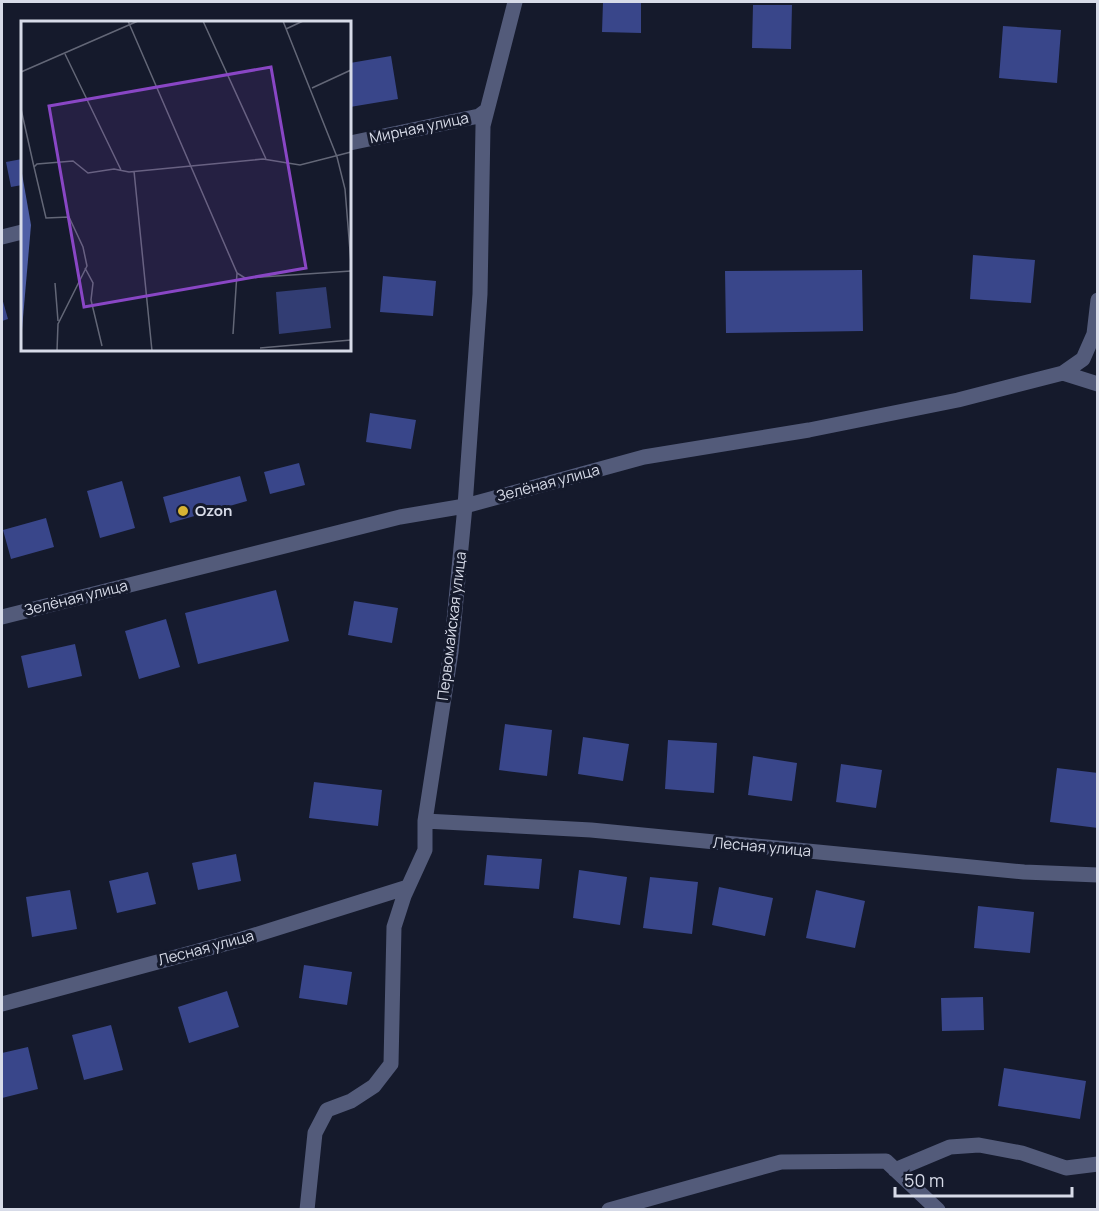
<svg xmlns="http://www.w3.org/2000/svg" width="1099" height="1211" viewBox="0 0 1099 1211" font-family="Manrope,sans-serif">
<style>
.building{fill:#39468a}
.lines{fill:none;stroke-linecap:round;stroke-linejoin:round}
.minor{stroke:#535b7a;stroke-width:15}
.poi-dot{fill:#d8b434;stroke:#151a2c;stroke-width:2}
.labels{text-anchor:middle;stroke-width:6;stroke-linejoin:round;paint-order:stroke}
.street-label{font-size:15px;fill:#d7dbe8;stroke:#151a2c}
.poi-label{font-size:15px;font-weight:bold;fill:#d7dbe8;stroke:#151a2c;text-anchor:start}
.inset-road{fill:none;stroke:#636777;stroke-width:1.5}
.view{fill:#8946c5;fill-opacity:0.15;stroke:#8946c5;stroke-width:3}
.inset-edge{fill:none;stroke:#d7dbe8;stroke-width:3}
</style>
<rect width="100%" height="100%" fill="#151a2c"/>
<path class="building" d="M603,2H641V33L602,32Z
M753,5H792L791,49L752,48Z
M1003,26L1061,30L1057,83L999,78Z
M391,56L398,99L350,107V63Z
M22,159V185L11,187L6,162Z
M973,255L1035,260L1031,303L970,299Z
M862,270L863,331L726,333L725,271Z
M383,276L436,281L433,316L380,312Z
M2,298L8,319L2,321Z
M370,413L416,420L411,449L366,442Z
M299,463L305,485L270,494L264,472Z
M240,476L247,501L170,523L163,497Z
M122,481L135,528L100,538L87,491Z
M46,518L54,547L11,559L3,530Z
M276,590L289,641L198,664L185,613Z
M354,601L398,608L392,643L348,635Z
M166,619L180,667L139,679L125,631Z
M75,644L82,676L28,688L21,656Z
M505,724L552,730L547,776L499,770Z
M583,737L629,744L623,781L578,774Z
M668,740L717,743L714,793L665,789Z
M753,756L797,763L792,801L748,795Z
M841,764L882,770L876,808L836,802Z
M1057,768L1098,773V828L1050,822Z
M314,782L382,790L378,826L309,818Z
M236,854L241,881L198,890L192,863Z
M487,855L542,859L539,889L484,885Z
M579,870L627,877L620,925L573,918Z
M148,872L156,904L117,913L109,881Z
M650,877L698,882L692,934L643,928Z
M719,887L773,898L765,936L712,925Z
M70,890L77,929L32,937L26,897Z
M816,890L865,901L855,948L806,938Z
M978,906L1034,912L1030,953L974,948Z
M304,965L352,972L347,1005L299,998Z
M227,991L239,1027L189,1043L178,1007Z
M983,997L984,1030L942,1031L941,998Z
M111,1025L123,1070L84,1080L72,1035Z
M28,1047L38,1089L2,1098V1053Z
M1004,1068L1086,1081L1080,1119L998,1106Z"/>
<g class="lines">
<path class="minor" d="M350,143L479,116L487,110
M2,237L22,232
M1063,373L1083,359L1094,334L1098,300
M2,617L400,517L465,506L644,457L809,430L958,400L1063,373L1098,384
M425,821L591,830L1024,872L1098,875
M2,1004L239,940L408,887
M895,1170L950,1147L979,1145L1022,1153L1066,1168L1098,1164
M307,1210L315,1133L327,1110L351,1101L374,1086L391,1064L394,927L404,896L425,850V821L451,652L465,506L480,294L483,126L515,2
M609,1210L781,1162L886,1161L938,1210"/>
</g>
<circle class="poi-dot" cx="183" cy="511" r="6"/>
<g class="labels">
<g class="street-label">
<text transform="translate(419 128) rotate(-12)" y="5">Мирная улица</text>
<text transform="translate(548 483) rotate(-15)" y="5">Зелёная улица</text>
<text transform="translate(76 598) rotate(-14)" y="5">Зелёная улица</text>
<text transform="translate(452 626) rotate(-83)" y="5">Первомайская улица</text>
<text transform="translate(762 847) rotate(5)" y="5">Лесная улица</text>
<text transform="translate(206 948) rotate(-15)" y="5">Лесная улица</text>
</g>
<g class="poi-label">
<text x="195" y="516">Ozon</text>
</g>
</g>
<g transform="translate(21 21)">
<rect width="330" height="330" fill="#151a2c"/>
<path d="M305,266L310,307L258,313L255,271Z" fill="#323d73"/>
<path d="M0,147L10,204L0,320Z" fill="#4f5fa6"/>
<path class="inset-road" d="M107,0L216,252L212,313M182,0L245,138M262,0L316,136L324,168L330,242M265,8L282,0M44,33L100,149M0,51L117,0M291,67L330,49M0,88L13,146M113,150L131,330M64,247L72,262L70,279L81,325M216,252L224,257L330,250M34,262L37,300M239,327L330,319M36,330L37,303L66,245L62,226L48,196L25,197L13,146L16,143L52,140L67,152L93,148L108,151L242,138L279,144L330,131"/>
<path class="view" d="M250,46L285,247L63,286L28,85Z"/>
<rect width="330" height="330" class="inset-edge"/>
</g>
<rect width="1099" height="1211" fill="none" stroke="#d7dbe8" stroke-width="6"/>
<path d="M895 1187v9h177v-9" fill="none" stroke="#d7dbe8" stroke-width="3"/>
<text x="904" y="1187" font-size="18" fill="#d7dbe8" stroke="#151a2c" stroke-width="4.5" paint-order="stroke">50 m</text>
</svg>
